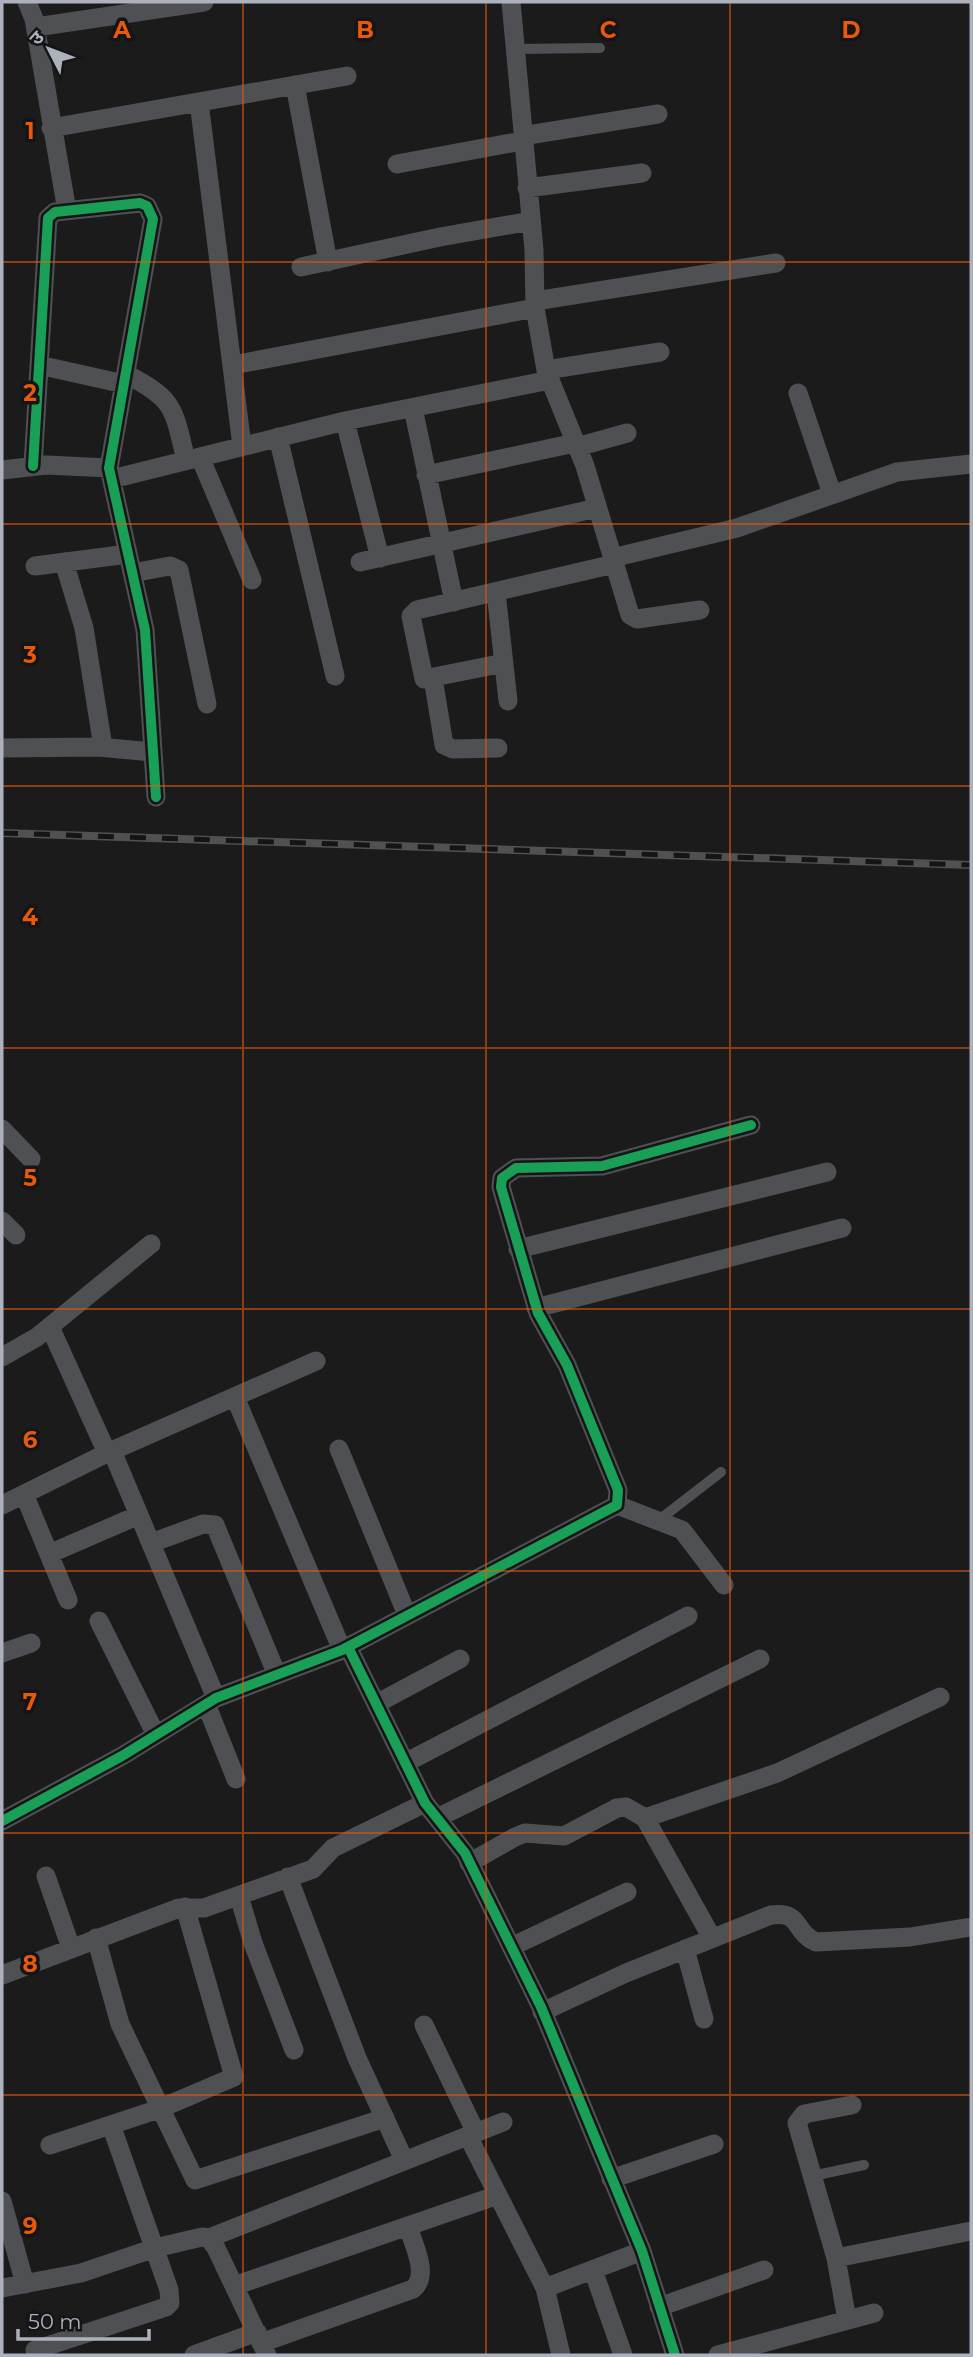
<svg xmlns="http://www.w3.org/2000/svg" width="973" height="2357" viewBox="0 0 973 2357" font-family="Montserrat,'Noto Sans Devanagari',sans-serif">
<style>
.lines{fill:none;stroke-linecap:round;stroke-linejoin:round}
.service{stroke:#4f5054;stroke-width:10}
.minor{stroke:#4f5054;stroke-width:19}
.rail-casing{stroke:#4f5153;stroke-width:8}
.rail{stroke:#151517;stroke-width:5;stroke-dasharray:16;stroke-linecap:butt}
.cycleway-casing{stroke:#151517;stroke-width:15}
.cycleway{stroke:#1a9f57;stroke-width:10}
.grid{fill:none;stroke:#e8590c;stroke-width:2;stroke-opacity:0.55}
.grid-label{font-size:23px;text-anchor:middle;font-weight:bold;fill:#e8590c;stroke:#151517;stroke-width:7;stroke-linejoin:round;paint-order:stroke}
</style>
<rect width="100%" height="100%" fill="#1b1b1b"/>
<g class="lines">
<path class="service" d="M514,49L600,48
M659,1520L721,1472
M812,2176L864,2165"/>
<path class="minor" d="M27,2L34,19L67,211
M511,2L534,250L535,308L546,370L585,466L630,615L637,619L700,610
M36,27L204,2
M295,85L328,262
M199,102L242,446
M51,128L347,76
M522,136L658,114
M397,164L522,141
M527,188L642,173
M301,267L440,237L531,221
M535,301L776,263
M39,365L124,384
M233,365L535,308
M546,370L660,352
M126,374C176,400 173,408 186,460
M798,393L832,494
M413,408L454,602
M345,421L380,558
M278,437L335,676
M577,447L627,433
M200,457L252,580
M33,466L48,218L55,212L140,203L147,206L153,219L109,468L145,630L156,797
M2,470L46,465L109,468
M426,475L575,443
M112,479L345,421L550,380
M612,558L737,528L897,472L971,464
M64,562L84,628L103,747
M360,562L597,508
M35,566L128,554
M132,573L170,566L179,570L207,704
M496,592L508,701
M504,663L424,679L411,616L417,610L614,564
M433,678L444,745L453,749L498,748
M2,748L98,747L153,752
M2,1129L31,1159
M2,1221L16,1235
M518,1249L827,1172
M536,1308L842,1228
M50,1327L107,1453
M2,1357L37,1337L151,1244
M235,1397L342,1650
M339,1449L407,1615
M112,1451L216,1698
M24,1494L68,1600
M2,1505L107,1453L316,1361
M617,1505L682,1530L724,1585
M151,1543L203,1524L215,1525L277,1675
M49,1554L139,1515
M99,1621L156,1735
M348,1647L425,1803L465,1853L541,2007L642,2251L675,2355
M2,1653L31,1643
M206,1704L236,1779
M376,1704L460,1659
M405,1763L688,1616
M437,1818L760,1659
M645,1818L777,1773L940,1697
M2,1821L122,1756L216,1698L342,1650L617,1505L618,1490L567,1365L538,1313L501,1187L502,1178L516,1168L602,1166L751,1125
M469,1863L515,1837L525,1833L564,1836L617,1808L626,1807L645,1818L712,1938
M46,1876L71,1948
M288,1877L357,2058L404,2160
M239,1896L253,1943L294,2050
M96,1938L120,2024L195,2180L385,2118
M511,1947L627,1892
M685,1949L704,2019
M2,1975L179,1908H204L313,1869L333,1848L425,1803
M542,2012L626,1973L771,1915C802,1911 793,1932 816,1942L910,1937L971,1927
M424,2025L476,2133
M468,2136L545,2288L561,2355
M50,2145L159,2109L234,2077L185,1907
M611,2179L714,2144
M2,2201L25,2284
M209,2238L503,2122
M836,2258L971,2231
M593,2270L623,2355
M234,2286L498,2195
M2,2288L81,2273L155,2248L202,2237L209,2238L216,2248L267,2355
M545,2288L642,2251
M659,2307L764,2270
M847,2320L836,2258L797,2123L804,2114L852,2105
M261,2343L413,2289C430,2275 413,2244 408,2226
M35,2350L166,2307L170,2303L169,2290L111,2125
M194,2355L257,2332
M718,2355L874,2313"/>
<defs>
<path id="rail" d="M2,833L971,865"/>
</defs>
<use href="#rail" class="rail-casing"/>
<use href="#rail" class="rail"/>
<defs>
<path id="cycleway" d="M33,466L48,218L55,212L140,203L147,206L153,219L109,468L145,630L156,797
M348,1647L425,1803L465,1853L541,2007L642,2251L675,2355
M2,1821L122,1756L216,1698L342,1650L617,1505L618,1490L567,1365L538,1313L501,1187L502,1178L516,1168L602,1166L751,1125"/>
</defs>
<use href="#cycleway" class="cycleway-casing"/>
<use href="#cycleway" class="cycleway"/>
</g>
<path class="grid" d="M243,2V2355M486,2V2355M730,2V2355M2,262H971M2,524H971M2,786H971M2,1048H971M2,1309H971M2,1571H971M2,1833H971M2,2095H971"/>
<g class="grid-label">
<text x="122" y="38">A</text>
<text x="365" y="38">B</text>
<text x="608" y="38">C</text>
<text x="851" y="38">D</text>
<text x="30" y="139">1</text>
<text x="30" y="401">2</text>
<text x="30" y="663">3</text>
<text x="30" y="925">4</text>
<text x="30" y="1186">5</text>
<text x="30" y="1448">6</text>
<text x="30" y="1710">7</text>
<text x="30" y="1972">8</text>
<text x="30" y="2234">9</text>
</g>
<rect width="973" height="2357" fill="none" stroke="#acb1bc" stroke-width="7"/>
<g transform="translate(49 49) rotate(312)" stroke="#151517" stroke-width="5" paint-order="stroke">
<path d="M0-5L12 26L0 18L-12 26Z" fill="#acb1bc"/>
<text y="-10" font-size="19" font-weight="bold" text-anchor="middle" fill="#acb1bc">उ</text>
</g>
<path d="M18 2329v10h131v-10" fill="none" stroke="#acb1bc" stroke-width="3.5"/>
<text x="28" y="2329" font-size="21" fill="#acb1bc" stroke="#151517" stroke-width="5" paint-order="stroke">50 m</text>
</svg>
